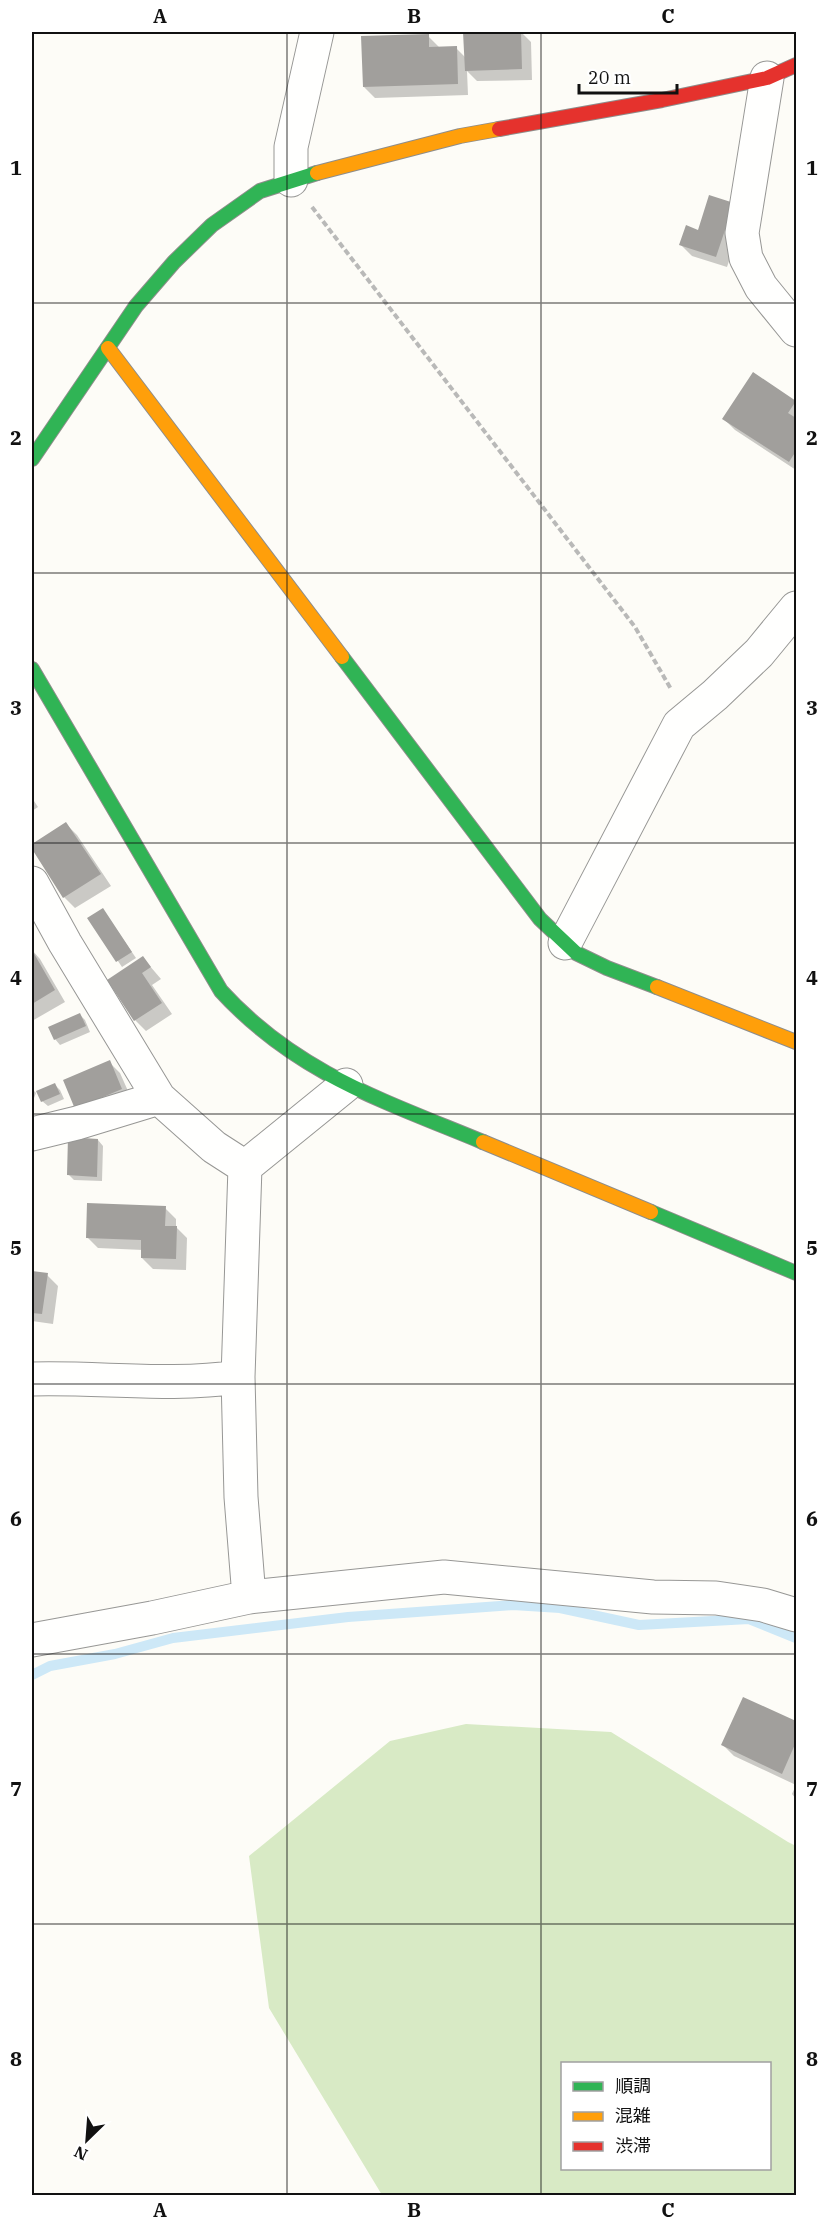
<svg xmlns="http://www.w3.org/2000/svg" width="828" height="2227" viewBox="0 0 828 2227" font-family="'IBM Plex Serif','Noto Sans JP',serif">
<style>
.forest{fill:#d8eac5;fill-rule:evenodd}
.shadow{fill:#0003}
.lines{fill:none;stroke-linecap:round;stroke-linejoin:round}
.stream{stroke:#cde8f7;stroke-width:10}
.building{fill:#a19f9c}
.street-casing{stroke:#979795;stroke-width:35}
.fast-casing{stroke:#8e8d8b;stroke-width:16}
.slow-casing{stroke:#8e8d8b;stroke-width:16}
.jam-casing{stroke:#8e8d8b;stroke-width:16}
.path{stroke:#b9b9b8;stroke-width:4;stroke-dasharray:6 3;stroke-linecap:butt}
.street{stroke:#fffffe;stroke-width:33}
.fast{stroke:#30b455;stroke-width:14}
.slow{stroke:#ff9f0a;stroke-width:14}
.jam{stroke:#e5322d;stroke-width:14}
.grid{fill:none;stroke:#111;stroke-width:1.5;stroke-opacity:0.55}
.neatline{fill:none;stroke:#111;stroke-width:2}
.grid-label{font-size:20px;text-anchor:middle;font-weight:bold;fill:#111}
</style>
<rect width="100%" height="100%" fill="#fdfcf7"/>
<path class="forest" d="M466,1724L611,1732L788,1842L796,1846V2195H382L269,2008L249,1856L390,1741ZM562,2064H770V2168H562Z"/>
<path class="shadow" d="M521,32L531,42L532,80L477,81L467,71L468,95L375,98L364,87L428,36L439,47L456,48L466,58L465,33Z
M744,216L727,267L692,256L681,245L698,231Z
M795,402L796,404V470L735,430L724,419Z
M32,798L38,807L32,811Z
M66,824L77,835L111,886L75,908L64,897L32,846Z
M103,910L136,958L122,967L89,918Z
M32,950L40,959L65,1002L32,1021Z
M143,958L161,979L152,985L172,1014L146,1031L135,1020Z
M80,1015L85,1020L90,1032L60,1045L55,1039Z
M109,1062L120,1073L132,1100L87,1119Z
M54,1084L60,1090L64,1099L48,1106L42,1101Z
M32,1089L36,1093L32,1103Z
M98,1140L103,1146L102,1181L74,1180L69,1175Z
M165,1208L176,1219V1227L187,1238L186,1270L153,1269L142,1258L143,1250L98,1248L87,1237Z
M32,1273L47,1275L58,1286L53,1324L32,1321Z
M744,1699L796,1723V1799L792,1794L796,1785L734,1756L723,1745Z"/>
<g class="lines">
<path class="stream" d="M32,1675L50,1666L115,1654L173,1638L348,1617L513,1605L560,1608L639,1625L749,1619L796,1638"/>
</g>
<path class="building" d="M463,32H521L522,69L465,71Z
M429,34V47L457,46L458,84L363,87L361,36Z
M709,195L734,203L716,257L679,245L686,225L698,230Z
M753,372L796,401L788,413L796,418V451L789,462L722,419Z
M66,822L101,874L63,898L32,849V844Z
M103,908L132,952L116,962L87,918Z
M32,950L55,990L32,1004Z
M143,956L151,967L142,973L162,1003L134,1021L107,980Z
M80,1013L86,1026L54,1040L48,1027Z
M110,1060L122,1089L75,1109L63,1080Z
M55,1083L60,1094L41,1102L36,1091Z
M68,1137L98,1139L97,1177L67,1175Z
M87,1203L166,1206L165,1226H177L176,1259L141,1258V1240L86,1238Z
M32,1271L48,1273L42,1314L32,1313Z
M743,1697L796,1721V1742L782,1774L721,1745Z"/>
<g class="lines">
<defs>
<path id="street" d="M767,78L742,233L746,258L761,287L796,330
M291,180V147L317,32
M32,883L65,943L159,1098L214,1147L245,1167
M565,943L679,725L715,695L759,653L796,608
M32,1134L77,1123L159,1098
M238,1377L241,1497L249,1597L444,1577L653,1597L716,1598L763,1605L796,1615
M32,1379C100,1377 170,1387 238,1377L245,1167L346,1085
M32,1640L152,1618L249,1597"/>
<path id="fast" d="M32,459L136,306L174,262L212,225L260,191L317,173
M342,657L540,919L576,953L607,968L657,987
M32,669L221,991C296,1073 384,1101 483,1142
M651,1212L796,1273"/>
<path id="slow" d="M317,173L460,136L499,129
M108,348L342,657
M657,987L796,1042
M483,1142L651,1212"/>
<path id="jam" d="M499,129L662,100L767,78L796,65"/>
</defs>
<use href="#street" class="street-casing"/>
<use href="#fast" class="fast-casing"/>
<use href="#slow" class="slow-casing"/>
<use href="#jam" class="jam-casing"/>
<path class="path" d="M312,207L635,627L671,689"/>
<use href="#street" class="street"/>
<use href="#fast" class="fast"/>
<use href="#slow" class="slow"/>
<use href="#jam" class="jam"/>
</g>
<path class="grid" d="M287,32V2196M541,32V2196M32,303H796M32,573H796M32,843H796M32,1114H796M32,1384H796M32,1654H796M32,1924H796"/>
<rect width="828" height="2227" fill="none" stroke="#ffffff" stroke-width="66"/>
<rect x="561" y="2062" width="210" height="108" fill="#ffffff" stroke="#a0a0a0" stroke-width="1.5"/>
<rect x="573" y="2082" width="30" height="9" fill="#30b455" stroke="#a0a0a0" stroke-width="1.5"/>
<text x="615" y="2092" font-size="18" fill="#111111">順調</text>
<rect x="573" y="2112" width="30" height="9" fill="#ff9f0a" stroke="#a0a0a0" stroke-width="1.5"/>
<text x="615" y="2122" font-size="18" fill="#111111">混雑</text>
<rect x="573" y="2142" width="30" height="9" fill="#e5322d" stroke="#a0a0a0" stroke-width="1.5"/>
<text x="615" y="2152" font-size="18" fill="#111111">渋滞</text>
<g transform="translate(87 2140) rotate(205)" stroke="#ffffff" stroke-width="4.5" paint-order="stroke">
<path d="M0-4.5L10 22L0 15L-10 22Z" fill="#111111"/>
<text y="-9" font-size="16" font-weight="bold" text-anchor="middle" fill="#111111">N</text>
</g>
<path d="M579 84v9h98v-9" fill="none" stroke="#111111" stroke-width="3"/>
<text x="588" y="84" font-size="18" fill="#111111" stroke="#ffffff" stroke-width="4.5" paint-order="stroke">20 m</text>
<rect x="33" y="33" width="762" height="2161" class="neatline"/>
<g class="grid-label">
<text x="160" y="23">A</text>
<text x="414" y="23">B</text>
<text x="668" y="23">C</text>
<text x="16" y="175">1</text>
<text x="812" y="175">1</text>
<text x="16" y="445">2</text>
<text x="812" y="445">2</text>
<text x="16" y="715">3</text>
<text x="812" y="715">3</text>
<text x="16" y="985">4</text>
<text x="812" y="985">4</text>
<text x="16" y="1255">5</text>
<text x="812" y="1255">5</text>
<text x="16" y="1526">6</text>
<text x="812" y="1526">6</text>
<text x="16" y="1796">7</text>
<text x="812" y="1796">7</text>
<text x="16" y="2066">8</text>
<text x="812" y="2066">8</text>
<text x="160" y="2217">A</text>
<text x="414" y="2217">B</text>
<text x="668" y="2217">C</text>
</g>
</svg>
